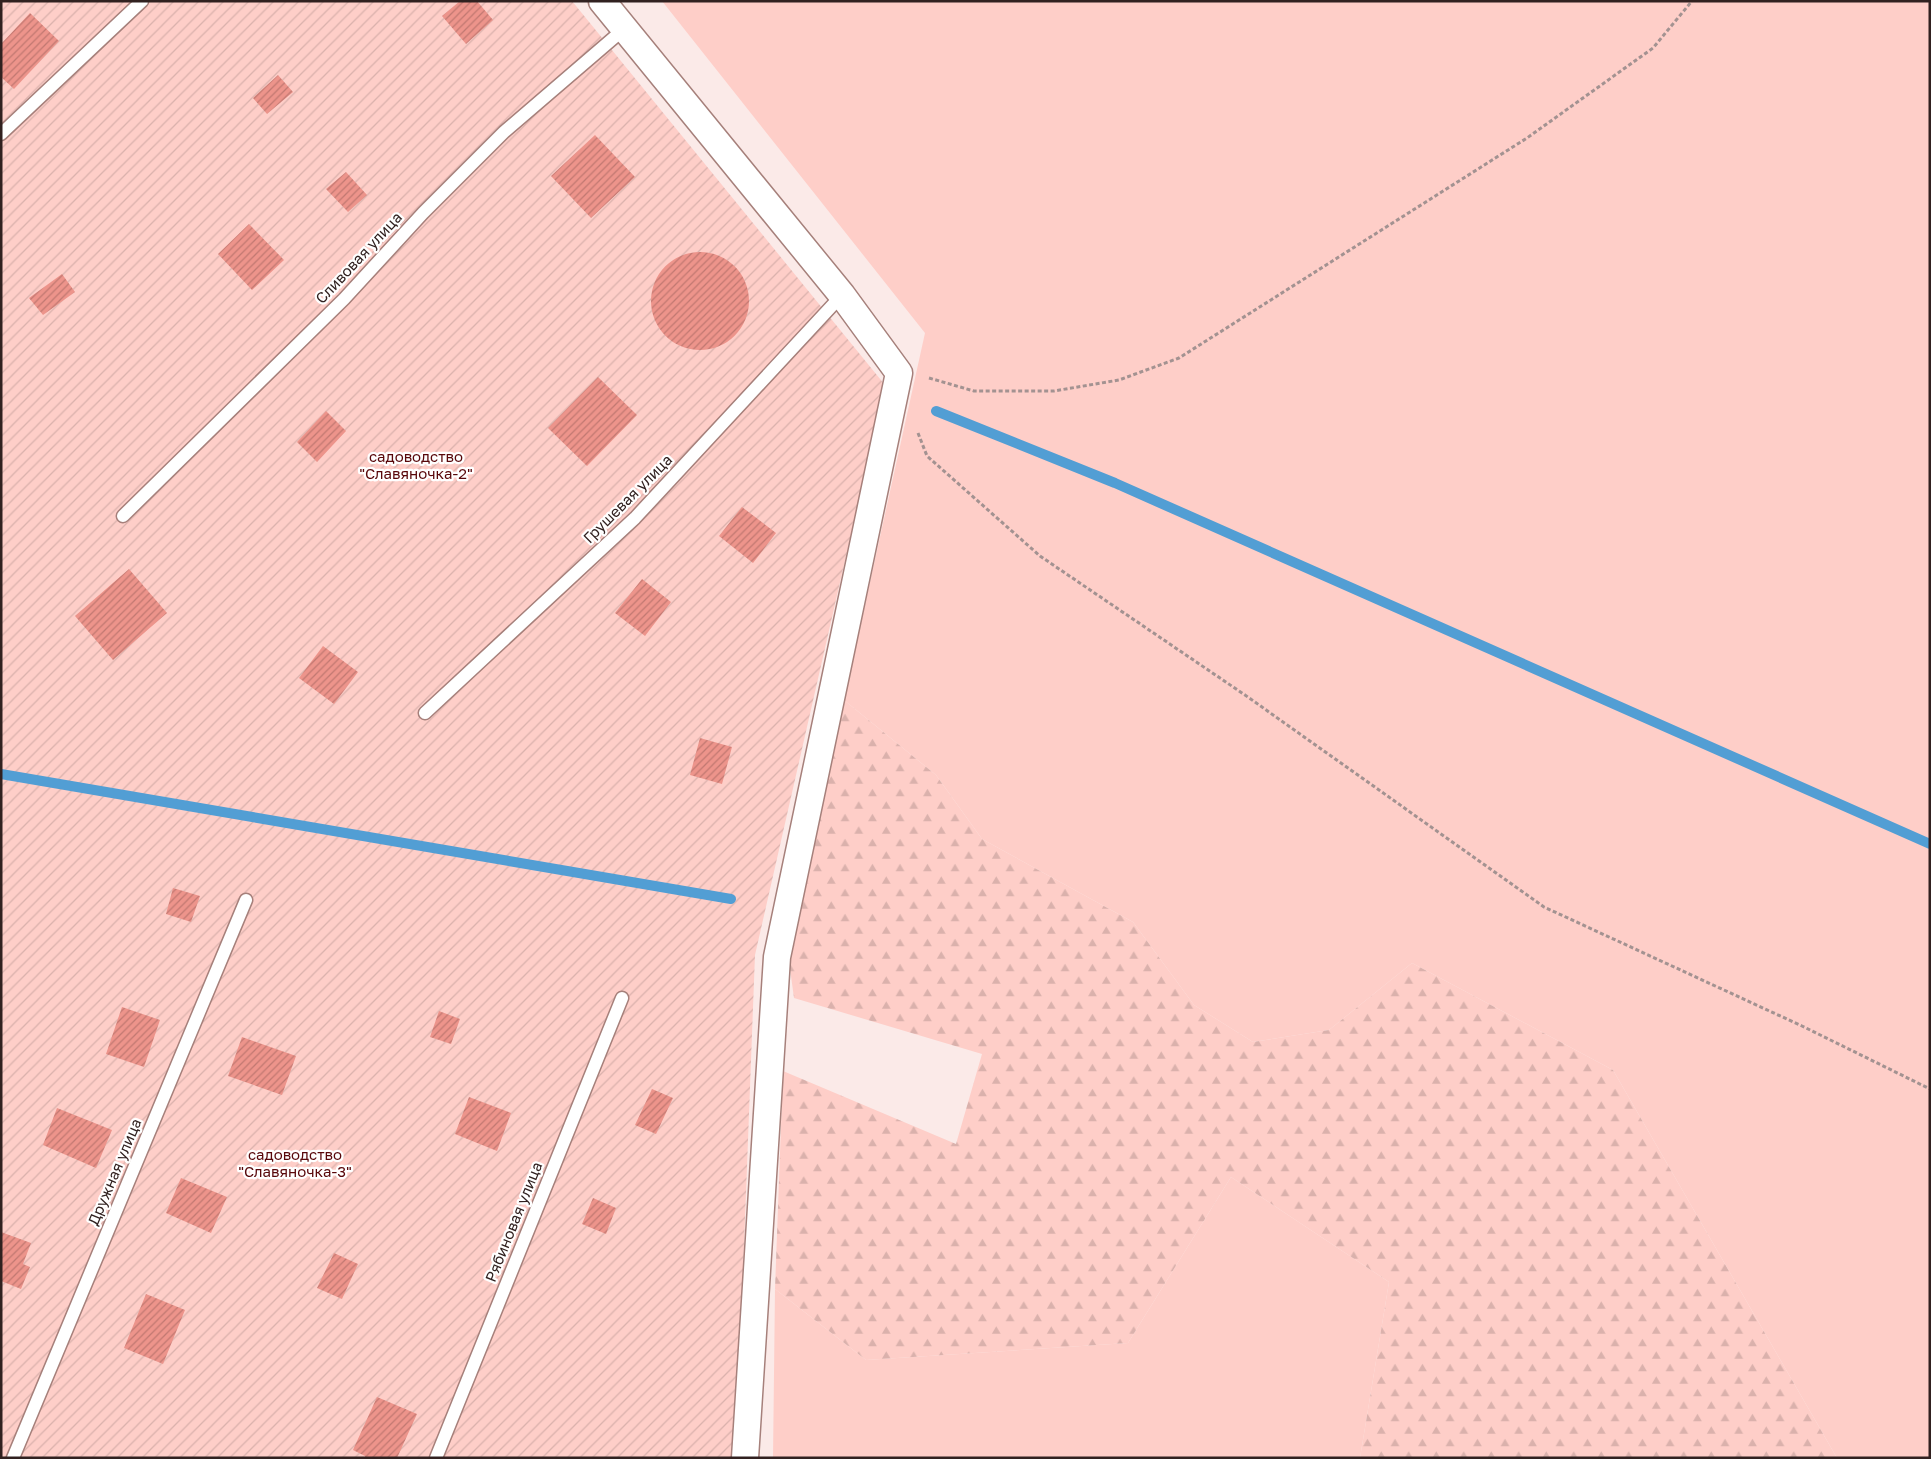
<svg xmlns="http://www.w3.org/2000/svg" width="1931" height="1459" viewBox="0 0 1931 1459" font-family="'Golos Text',sans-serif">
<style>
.grass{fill:#fecec8}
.forest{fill:url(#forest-firs)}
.garden{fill:url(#garden-furrows)}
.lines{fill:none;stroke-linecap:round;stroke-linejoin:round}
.stream{stroke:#529ed4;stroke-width:10}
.building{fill:url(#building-hatch)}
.lane-casing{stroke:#a6807b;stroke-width:15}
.street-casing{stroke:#a6807b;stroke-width:29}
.path{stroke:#a39291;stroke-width:3;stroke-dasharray:4 2.5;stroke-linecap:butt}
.lane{stroke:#fff;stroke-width:12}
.street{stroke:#fff;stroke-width:26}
.labels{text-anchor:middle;stroke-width:4.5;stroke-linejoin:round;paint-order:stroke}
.street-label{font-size:15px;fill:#312120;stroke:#fff}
.park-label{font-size:15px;fill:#58070a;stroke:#fff}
</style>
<defs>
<pattern id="forest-firs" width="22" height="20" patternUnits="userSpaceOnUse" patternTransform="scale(1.25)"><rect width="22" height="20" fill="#fecec8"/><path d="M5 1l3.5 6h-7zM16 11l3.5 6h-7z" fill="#dab1ac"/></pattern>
<pattern id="garden-furrows" width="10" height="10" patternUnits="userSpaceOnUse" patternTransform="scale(1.25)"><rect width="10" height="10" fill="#fecec8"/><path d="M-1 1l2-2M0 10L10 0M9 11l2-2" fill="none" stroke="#dab1ac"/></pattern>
<pattern id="building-hatch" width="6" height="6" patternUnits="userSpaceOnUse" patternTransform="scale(1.25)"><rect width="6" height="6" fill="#ed948b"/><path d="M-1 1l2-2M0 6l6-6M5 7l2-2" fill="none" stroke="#c17871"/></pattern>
</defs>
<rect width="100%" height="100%" fill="#fbeae8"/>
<path class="grass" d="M662,1H1930V1458H1837L1613,1070L1412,963L1329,1030L1253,1042L1194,1005L1133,922L982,839L936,775L844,700L925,333Z
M1231,1177L1389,1282L1360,1458H773L775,1289L866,1360L1128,1343Z"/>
<path class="forest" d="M844,700L936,775L982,839L1133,922L1194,1005L1253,1042L1329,1030L1412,963L1613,1070L1837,1458H1360L1389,1282L1231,1177L1128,1343L866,1360L775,1289L783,1071L956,1144L982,1054L794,998L787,947Z"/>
<path class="garden" d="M1,1H572L885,385L755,955L736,1458H1Z"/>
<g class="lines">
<path class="stream" d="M936,411L1115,483L1930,844
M1,774L731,899"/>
</g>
<path class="building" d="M460,1H477L493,20L466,44L442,16Z
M30,13L59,41L14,89L1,77V44Z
M278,75L293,92L267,114L253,98Z
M595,135L635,177L591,218L551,176Z
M346,172L367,195L348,212L326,189Z
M249,224L284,260L252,290L218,254Z
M651 301a49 49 0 1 1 98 0a49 49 0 1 1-98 0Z
M62,274L75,292L43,315L29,298Z
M598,377L637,415L587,466L548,428Z
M326,411L346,431L317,462L297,442Z
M742,507L776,533L753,563L719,536Z
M129,569L167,613L113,660L75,616Z
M642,579L671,602L645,636L615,613Z
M323,646L358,672L334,704L299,678Z
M700,738L732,747L722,784L690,775Z
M173,888L200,896L191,922L166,914Z
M122,1007L160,1020L144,1067L106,1054Z
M439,1011L460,1019L451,1044L430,1037Z
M242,1037L296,1056L282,1095L228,1076Z
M652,1089L673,1098L656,1134L635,1125Z
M469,1097L511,1113L497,1151L455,1134Z
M57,1108L112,1130L96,1168L43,1145Z
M181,1178L227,1197L211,1233L166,1213Z
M593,1198L616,1208L606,1234L582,1224Z
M1,1232L31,1243L23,1264L30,1267L21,1289L1,1281Z
M334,1253L358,1264L342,1299L317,1288Z
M146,1294L185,1310L163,1364L124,1348Z
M377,1397L417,1414L397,1458H365V1456L353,1450Z"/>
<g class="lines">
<defs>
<path id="lane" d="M1,134L142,1
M123,516L344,299L423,213L504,132L624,29
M425,713L635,518L842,295
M13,1458L246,900
M436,1458L622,998"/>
<path id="street" d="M602,1L842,295L899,373L777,957L745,1458"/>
</defs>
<use href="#lane" class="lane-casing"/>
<use href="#street" class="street-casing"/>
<path class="path" d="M929,378L974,391H1054L1119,380L1179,358L1527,138L1653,48L1692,1
M918,433L927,456L1040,556L1245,695L1544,907L1802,1026L1930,1089"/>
<use href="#lane" class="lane"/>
<use href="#street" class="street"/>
</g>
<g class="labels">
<g class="street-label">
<text transform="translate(359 258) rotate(-47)" y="5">Сливовая улица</text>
<text transform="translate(628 499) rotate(-45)" y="5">Грушевая улица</text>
<text transform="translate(115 1172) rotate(-67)" y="5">Дружная улица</text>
<text transform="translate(514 1222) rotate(-68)" y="5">Рябиновая улица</text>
</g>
<g class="park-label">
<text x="416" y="462">садоводство<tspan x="416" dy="17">"Славяночка-2"</tspan></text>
<text x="295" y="1160">садоводство<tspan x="295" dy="17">"Славяночка-3"</tspan></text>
</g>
</g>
<rect width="1931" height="1459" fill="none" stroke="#312120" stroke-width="5"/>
</svg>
